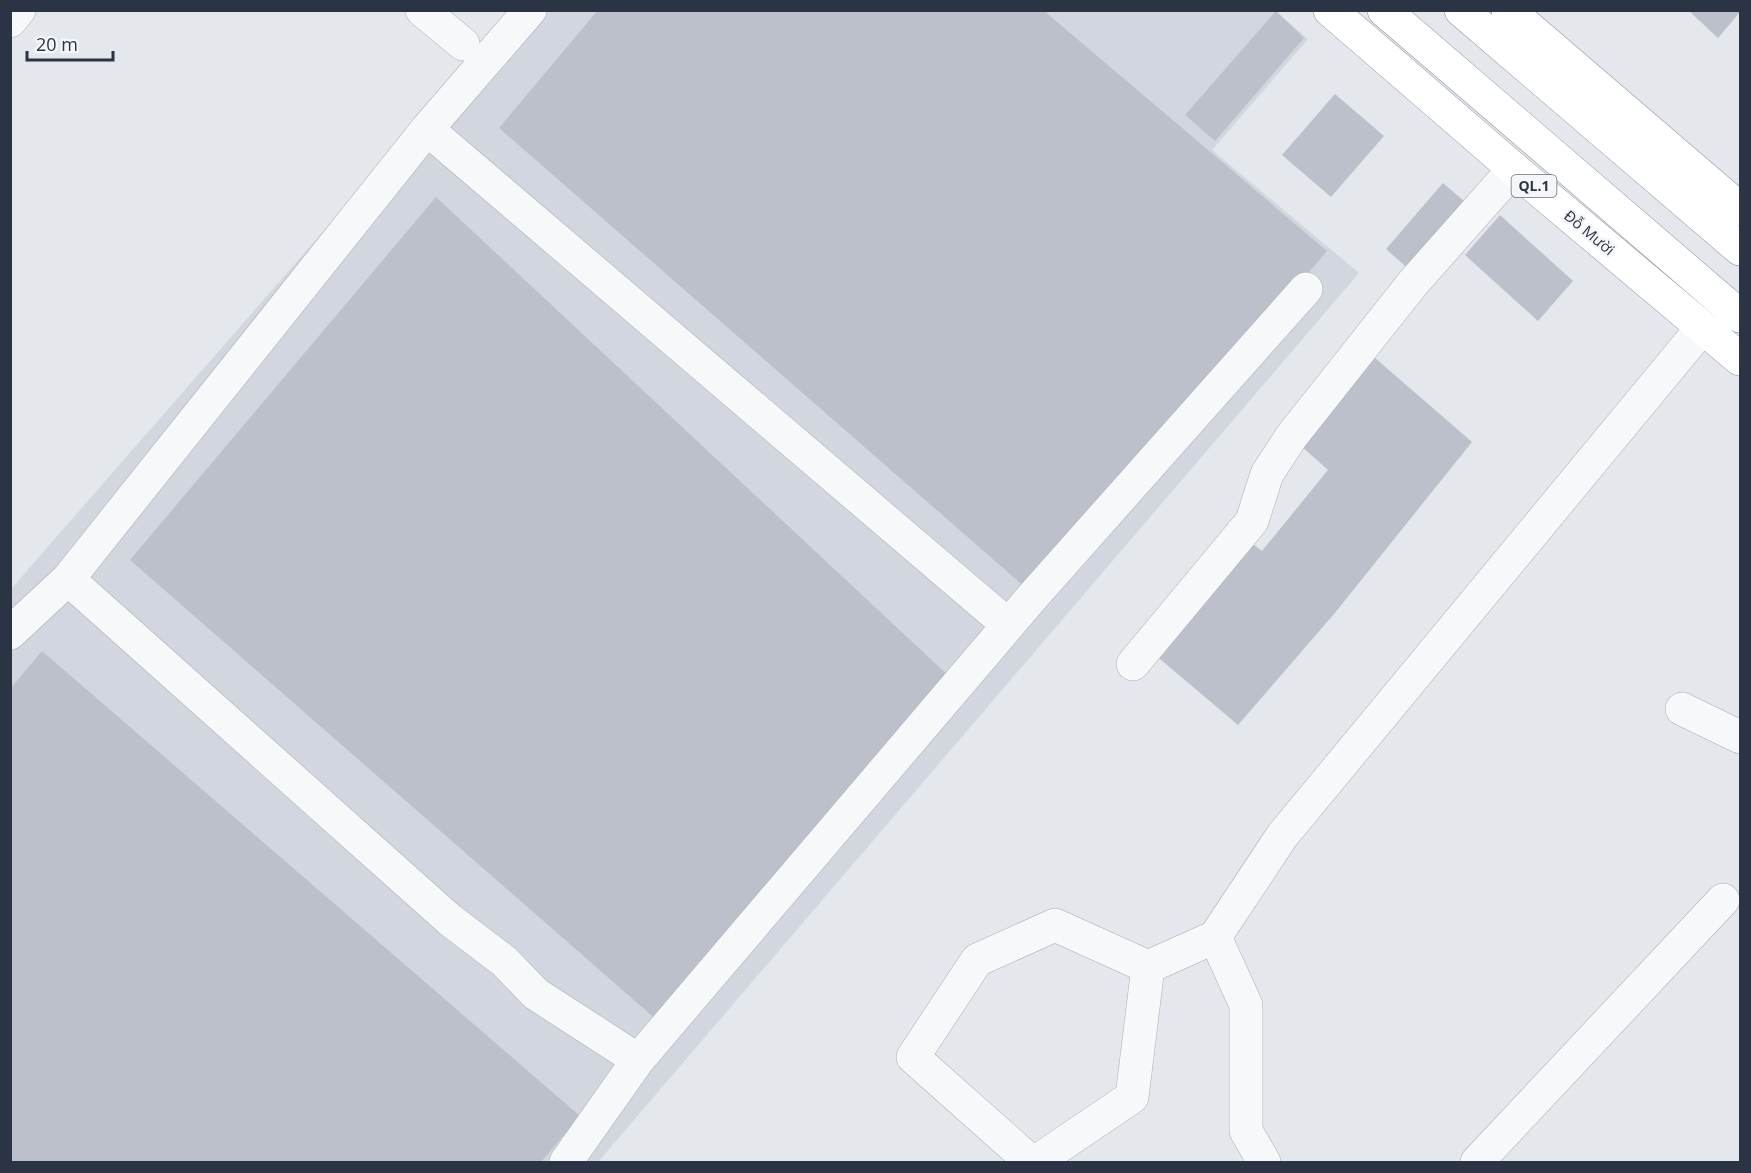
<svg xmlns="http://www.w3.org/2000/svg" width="1751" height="1173" viewBox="0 0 1751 1173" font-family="'Open Sans',sans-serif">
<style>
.built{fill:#d2d6de}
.building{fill:#bbc0ca}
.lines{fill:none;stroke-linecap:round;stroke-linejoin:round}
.minor-casing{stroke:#a9aeb7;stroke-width:34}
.highway-casing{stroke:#8b94a3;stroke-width:34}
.minor{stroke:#f7f8fa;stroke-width:33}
.highway{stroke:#fff;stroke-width:33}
.labels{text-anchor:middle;stroke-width:5;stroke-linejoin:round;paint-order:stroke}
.shield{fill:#f4f6f9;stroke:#676e7b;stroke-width:1.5}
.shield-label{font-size:14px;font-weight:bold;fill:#2b3445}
.street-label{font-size:15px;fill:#2b3445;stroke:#f4f6f9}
</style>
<rect width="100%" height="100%" fill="#e4e7ec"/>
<path class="built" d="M1274,10L1308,39L1212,150L1359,273L598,1162H11V589L348,203L511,11Z"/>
<path class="building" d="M598,10H1043L1327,251L1034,595L499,128Z
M1688,10H1740V12L1718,38Z
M1276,11L1304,38L1215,141L1185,115Z
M1335,94L1384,136L1331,197L1282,155Z
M1443,183L1471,207L1414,274L1386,249Z
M436,197L952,679L659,1022L130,560Z
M1500,215L1573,281L1538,321L1465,255Z
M1367,351L1472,442L1334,614L1238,725L1147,648L1246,539L1262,551L1328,470L1291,437Z
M42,651L580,1116L541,1162H10V689Z"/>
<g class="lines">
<defs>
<path id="minor" d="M422,10L463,44
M10,21L19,10
M427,129L1008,625
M68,579L450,920L504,961L536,994L638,1060L1034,595L1306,289
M10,633L68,579L427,129L530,10
M1133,664L1252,521L1267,474L1291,437L1413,283L1514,169
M1682,709L1740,737
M566,1162L638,1060
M1031,1162L913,1057L977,960L1055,925L1148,967L1215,937
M1036,1162L1132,1097L1148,967
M1264,1162L1246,1131V1005L1215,937L1282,836L1702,328
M1477,1162L1723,900"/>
<path id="highway" d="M1330,10L1514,169L1740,359
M1384,10L1740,316
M1461,10L1740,249
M1508,10L1740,209"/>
</defs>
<use href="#minor" class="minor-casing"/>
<use href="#highway" class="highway-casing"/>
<use href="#minor" class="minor"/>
<use href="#highway" class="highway"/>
</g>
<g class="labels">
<rect class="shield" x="1511.5" y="175" width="45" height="22" rx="4.5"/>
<g class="shield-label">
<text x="1534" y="191">QL.1</text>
</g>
<g class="street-label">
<text transform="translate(1589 233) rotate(40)" y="5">Đỗ Mười</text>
</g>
</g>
<rect width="1751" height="1173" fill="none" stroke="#2b3445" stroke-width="24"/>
<path d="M27 51v9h86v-9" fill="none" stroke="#2b3445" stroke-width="3"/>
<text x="36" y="51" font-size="18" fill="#2b3445" stroke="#f4f6f9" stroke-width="4.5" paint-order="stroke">20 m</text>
</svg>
